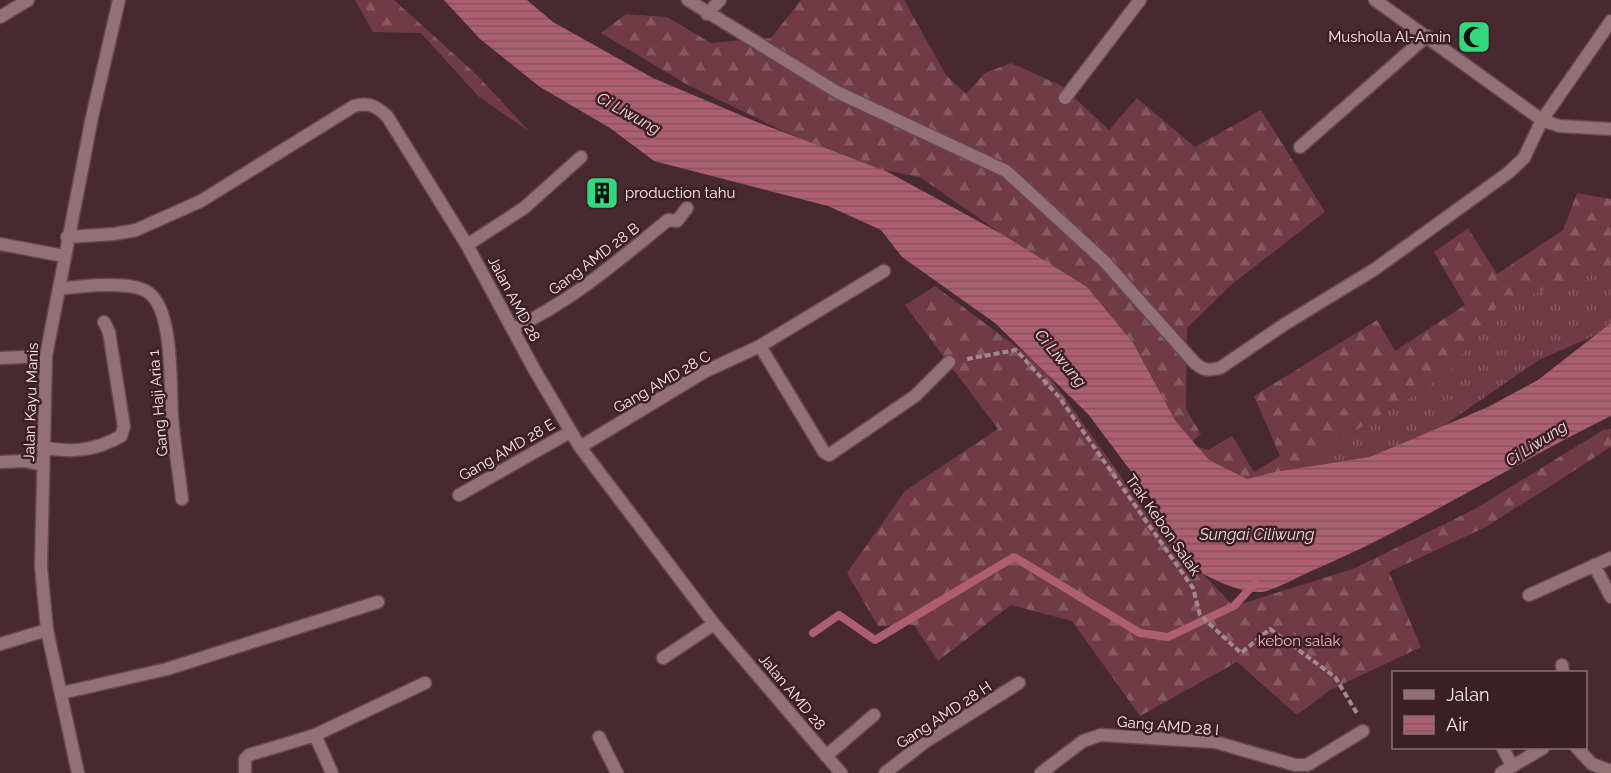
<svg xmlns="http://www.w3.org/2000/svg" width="1611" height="773" viewBox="0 0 1611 773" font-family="Raleway,sans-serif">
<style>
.grass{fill:url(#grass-tufts)}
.forest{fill:url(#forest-firs)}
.water{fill:url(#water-rules)}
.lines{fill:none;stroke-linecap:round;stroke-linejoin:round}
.stream{stroke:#ad5f71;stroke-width:8}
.minor-casing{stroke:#64484e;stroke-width:15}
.path{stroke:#a3898e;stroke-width:4;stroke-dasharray:6 3;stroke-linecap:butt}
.minor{stroke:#936f76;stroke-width:12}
.labels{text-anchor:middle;stroke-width:5;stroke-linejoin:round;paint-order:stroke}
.poi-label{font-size:15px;fill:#ffeaee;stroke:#3c1f25;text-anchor:end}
.street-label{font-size:15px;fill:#ffeaee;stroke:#3c1f25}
.park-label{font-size:15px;fill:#f7b4c1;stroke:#3c1f25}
.water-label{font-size:16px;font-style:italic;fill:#f1d9dd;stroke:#3c1f25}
</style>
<defs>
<pattern id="grass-tufts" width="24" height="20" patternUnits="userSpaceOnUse" patternTransform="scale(1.5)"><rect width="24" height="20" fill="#703b47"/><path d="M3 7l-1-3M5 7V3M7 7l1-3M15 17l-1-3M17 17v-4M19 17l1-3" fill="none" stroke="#855862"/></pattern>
<pattern id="forest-firs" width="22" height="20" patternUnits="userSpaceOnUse" patternTransform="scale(1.5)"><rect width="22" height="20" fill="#703b47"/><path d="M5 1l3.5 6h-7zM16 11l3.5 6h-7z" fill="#855862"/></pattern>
<pattern id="water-rules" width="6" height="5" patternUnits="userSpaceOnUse" patternTransform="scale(1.5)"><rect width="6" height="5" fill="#ad5f71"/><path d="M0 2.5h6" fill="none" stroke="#81545e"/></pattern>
</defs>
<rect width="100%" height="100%" fill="#47292f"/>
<path class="grass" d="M1611,266V328L1537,361L1351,490L1266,487L1448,373L1498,306Z"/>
<path class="forest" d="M355,0H394L476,74L530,132L478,96L421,33L373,32Z
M801,0H904L946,75L966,94L985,73L1011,63L1062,86L1109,130L1137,98L1195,147L1261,110L1325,212L1231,285L1187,328L1186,409L1201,434L1189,444L1208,450L1232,436L1254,472L1280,456L1254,396L1377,320L1395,351L1465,305L1434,252L1468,228L1497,274L1563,230L1577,193L1611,199V266L1498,306L1448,373L1266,487L1245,478L1208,475L1003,235L920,177L872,168L823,150L688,85L601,33L626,14L667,17L711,43L771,38Z
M935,286L1042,366L1157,527L1234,606L1353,569L1475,509L1603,430L1611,429V447L1486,527L1389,572L1421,647L1330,690L1297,715L1237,662L1140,716L1072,621L1011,605L938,661L914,625L878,626L847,573L905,491L998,429L905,305Z"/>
<path class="water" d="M444,0H527L553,22L653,78L757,122L888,172L1000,233L1087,287L1133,343L1176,422L1209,460L1247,479L1275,472L1370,457L1488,407L1538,380L1611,323V416C1511,465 1418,525 1316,569C1303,574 1274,591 1261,592C1235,593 1207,575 1184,565L1154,502L1088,414L995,323L902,257L881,230L828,206L654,161L610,128L540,87L480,39Z"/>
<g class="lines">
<path class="stream" d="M813,633L839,615L875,640L1014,557L1140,633L1168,637L1234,606L1255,583"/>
<defs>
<path id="minor" d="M688,0L837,92L1006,171L1104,261L1193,361C1202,370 1207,371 1220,368L1285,324L1375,269L1508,173L1524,158L1542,120L1611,21
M1375,0L1542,120L1559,126L1611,129
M707,14L720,0
M0,17L28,0
M1065,98L1140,0
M1300,147L1427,36
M67,237L114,234L136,230L201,201L354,106C369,102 376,106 387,116L467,245L534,369L580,447L714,624L841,773
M0,244L64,256
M467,245L524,208L581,157
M59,289C80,286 133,280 149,293C174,311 170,389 172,417C174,444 179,472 182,499
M513,329C575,299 616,262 668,220L677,221L687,208
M760,346L824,452L829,455L915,396L949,362
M0,358L46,356
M42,447C71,453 95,451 121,436L124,427L109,332L104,322
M580,447L704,372L760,346L884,271
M0,462L25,461L43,465
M459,495L570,432
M1594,565L1611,597
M1529,595L1611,558
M0,644L47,630
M663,658L714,624
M1562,665L1563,672
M62,693L167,669L378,602
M315,735L332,773
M599,737L617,773
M1503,748L1512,766
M1577,748L1592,764L1611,771
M826,756L874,715
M78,773L47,630L41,567L46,356L92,117L119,0
M245,773V759L249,755L315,735L425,683
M885,773L925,742L1019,683
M1041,773L1083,741L1101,735L1215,742L1295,765H1307L1363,731
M1501,773L1543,748"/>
</defs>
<use href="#minor" class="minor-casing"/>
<path class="path" d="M967,359L1016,350L1059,397L1146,521L1193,588L1200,615L1241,653L1270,629L1335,677L1358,715"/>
<use href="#minor" class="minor"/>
</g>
<defs>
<symbol id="mosque-square" viewBox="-11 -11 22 22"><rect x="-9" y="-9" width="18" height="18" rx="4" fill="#34d881" stroke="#3c1f25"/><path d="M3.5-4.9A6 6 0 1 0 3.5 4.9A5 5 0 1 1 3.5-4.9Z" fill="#111"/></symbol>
<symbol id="building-square" viewBox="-11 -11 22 22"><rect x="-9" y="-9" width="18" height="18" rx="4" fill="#34d881" stroke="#3c1f25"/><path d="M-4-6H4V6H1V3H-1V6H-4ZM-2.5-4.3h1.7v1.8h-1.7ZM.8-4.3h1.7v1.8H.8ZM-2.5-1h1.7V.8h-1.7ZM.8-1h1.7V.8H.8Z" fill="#111"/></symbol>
</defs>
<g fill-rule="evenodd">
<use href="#mosque-square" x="1455" y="18" width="38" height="38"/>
<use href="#building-square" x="583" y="174" width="38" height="38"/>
</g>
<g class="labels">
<g class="poi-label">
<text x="1451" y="42">Musholla Al-Amin</text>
<text x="625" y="198" text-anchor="start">production tahu</text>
</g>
<g class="street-label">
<text transform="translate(594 259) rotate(-37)" y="5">Gang AMD 28 B</text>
<text transform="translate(514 299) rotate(62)" y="5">Jalan AMD 28</text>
<text transform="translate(662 382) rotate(-30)" y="5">Gang AMD 28 C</text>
<text transform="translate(31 402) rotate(-88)" y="5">Jalan Kayu Manis</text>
<text transform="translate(158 403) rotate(-95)" y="5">Gang Haji Aria 1</text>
<text transform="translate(507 450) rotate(-30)" y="5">Gang AMD 28 E</text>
<text transform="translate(1163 525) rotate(55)" y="5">Trak Kebon Salak</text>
<text transform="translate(792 692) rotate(50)" y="5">Jalan AMD 28</text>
<text transform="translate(944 715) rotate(-33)" y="5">Gang AMD 28 H</text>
<text transform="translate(1168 726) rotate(5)" y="5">Gang AMD 28 I</text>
</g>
<g class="park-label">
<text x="1299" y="646">kebon salak</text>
</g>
<g class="water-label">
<text transform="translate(629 113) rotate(29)" y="6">Ci Liwung</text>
<text transform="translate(1061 358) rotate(50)" y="6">Ci Liwung</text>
<text transform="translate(1536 443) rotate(-33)" y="6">Ci Liwung</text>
<text x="1257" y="540">Sungai Ciliwung</text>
</g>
</g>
<rect x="1392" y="671" width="195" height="78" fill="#3c1f25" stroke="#8a7075" stroke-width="1.5"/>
<rect x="1404" y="690" width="30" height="9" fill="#936f76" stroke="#8a7075" stroke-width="1.5"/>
<text x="1446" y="701" font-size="18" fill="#ffeaee">Jalan</text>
<rect x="1404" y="716" width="30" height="18" fill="url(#water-rules)" stroke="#8a7075" stroke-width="1.5"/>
<text x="1446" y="731" font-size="18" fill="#ffeaee">Air</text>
</svg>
